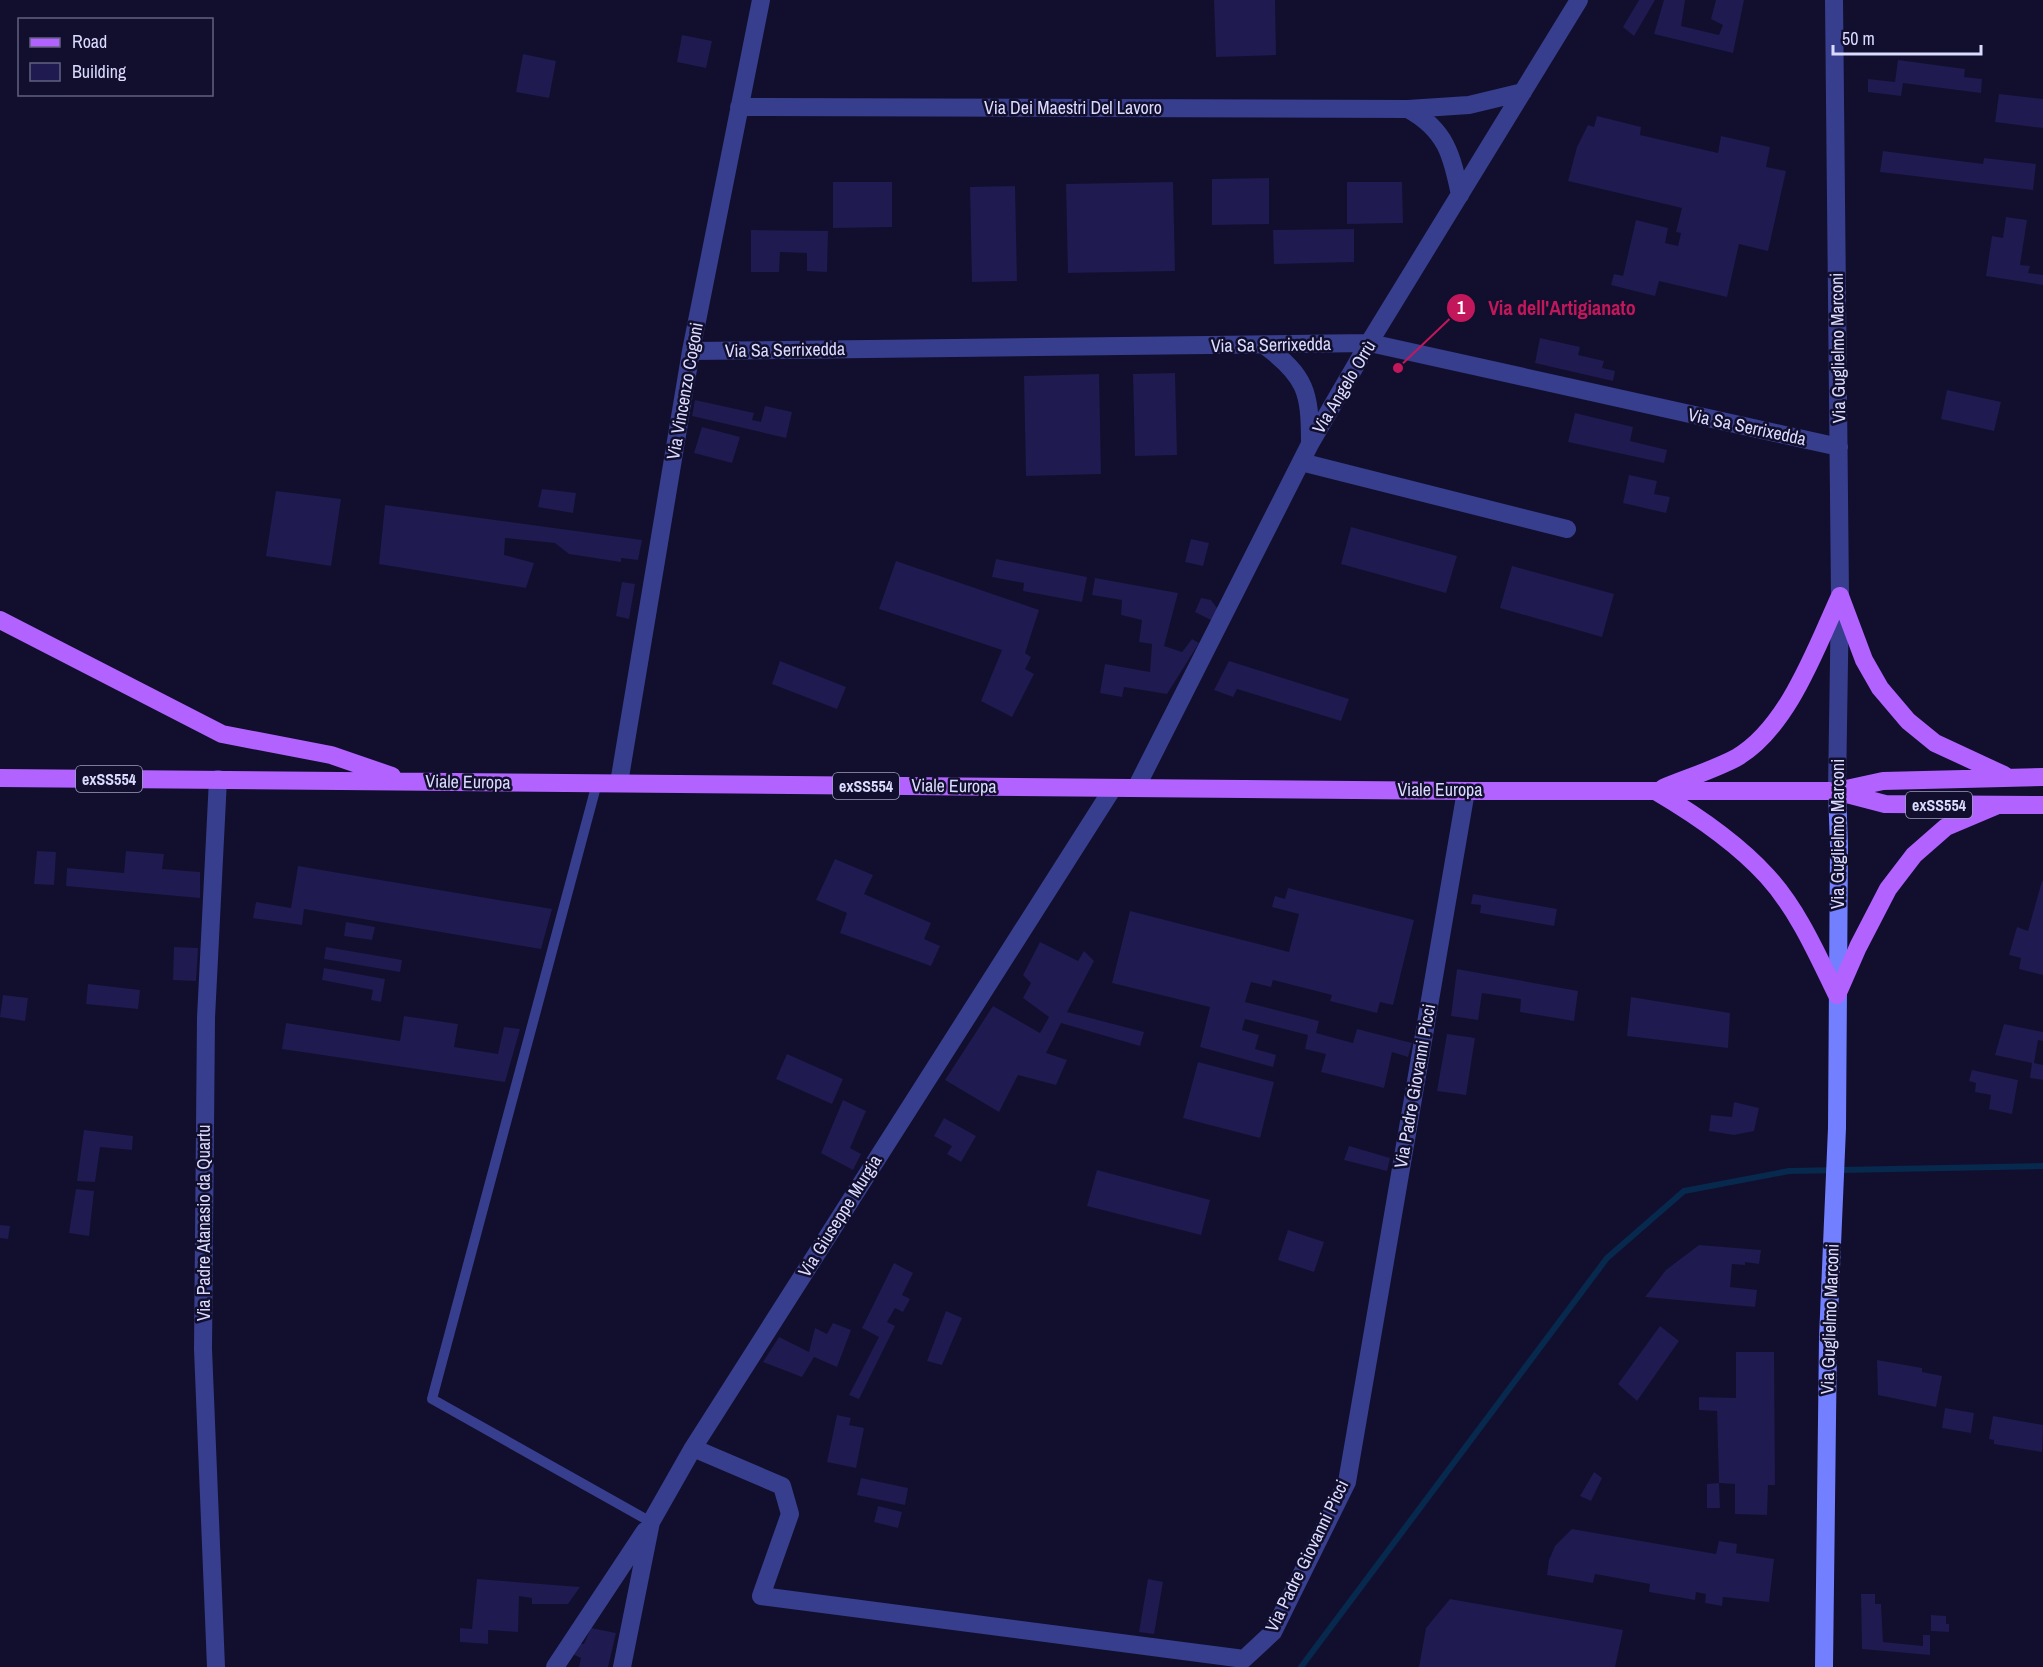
<svg xmlns="http://www.w3.org/2000/svg" width="2043" height="1667" viewBox="0 0 2043 1667" font-family="'Archivo Narrow',sans-serif">
<style>
.lines{fill:none;stroke-linecap:round;stroke-linejoin:round}
.stream{stroke:#07294e;stroke-width:6}
.building{fill:#1f1a4f}
.lane{stroke:#383e8e;stroke-width:10}
.street{stroke:#383e8e;stroke-width:18}
.secondary{stroke:#727fff;stroke-width:18}
.primary{stroke:#b262ff;stroke-width:18}
.labels{text-anchor:middle;stroke-width:5;stroke-linejoin:round;paint-order:stroke}
.shield{fill:#110f2d;stroke:#9e9ec0;stroke-width:1.5}
.shield-label{font-size:16px;font-weight:bold;fill:#dbdbff}
.street-label{font-size:18px;fill:#dbdbff;stroke:#110f2d}
.leader{fill:none;stroke:#c2185b;stroke-width:2}
.callout-dot{fill:#c2185b;stroke:#110f2d;stroke-width:2}
.mark-label{font-size:18px;text-anchor:middle;font-weight:bold;fill:#fff}
.callout-label{font-size:20px;text-anchor:middle;font-weight:bold;fill:#c2185b;stroke:#110f2d;stroke-width:5;stroke-linejoin:round;paint-order:stroke}
</style>
<rect width="100%" height="100%" fill="#110f2d"/>
<g class="lines">
<path class="stream" d="M1301,1667L1607,1258L1684,1191L1789,1171L2043,1166"/>
</g>
<path class="building" d="M1214,0H1275L1276,55L1216,57Z
M1639,0H1655L1634,36L1623,27Z
M1664,0H1685L1681,26L1719,35L1723,25L1711,19L1716,0H1744L1733,53L1654,34Z
M682,35L712,41L706,68L677,62Z
M523,54L556,61L549,98L516,92Z
M1898,60L1965,69L1964,77L1982,79L1981,93L1903,83L1901,96L1868,92V79L1895,82Z
M1999,94L2043,99V128L1995,122Z
M1597,116L1641,127L1640,135L1718,153L1721,136L1770,147L1766,167L1786,171L1768,251L1739,244L1727,297L1659,281L1655,296L1611,285L1614,274L1623,276L1636,220L1668,228L1665,243L1678,246L1681,233L1676,232L1682,208L1568,181L1577,147L1588,125L1594,127Z
M1883,151L1983,164L1984,158L2036,164L2033,190L1880,172Z
M1269,178V224L1212,225V179Z
M833,182H892V227L833,228Z
M1173,182L1175,271L1068,273L1066,184Z
M1347,182H1402L1403,223L1347,224Z
M1015,186L1017,281L972,282L970,187Z
M2006,217L2027,220L2020,265L2030,266L2028,273L2043,275V285L1986,276L1992,236L2003,238Z
M1354,229V262L1274,264L1273,230Z
M751,230L828,231L827,272L807,271V253L780,252L779,272H751Z
M1540,338L1580,347L1578,355L1604,361L1602,368L1615,371L1613,381L1535,363Z
M1175,373L1177,455L1135,456L1133,374Z
M1099,374L1101,474L1026,476L1024,376Z
M1947,390L2001,402L1994,431L1941,419Z
M695,400L754,413L752,420L761,422L765,406L792,412L786,438L692,416Z
M1575,413L1633,427L1630,441L1667,450L1664,463L1568,442Z
M702,427L740,437L732,463L694,453Z
M1629,475L1657,481L1654,494L1670,497L1666,513L1623,503Z
M542,489L576,493L573,513L538,507Z
M276,491L341,499L331,566L266,556Z
M385,505L642,540L638,560L621,558V562L569,554L555,543L505,538L504,555L534,563L526,588L379,564Z
M1351,527L1457,556L1446,593L1341,564Z
M1191,539L1209,543L1203,566L1185,562Z
M996,559L1087,577L1082,602L1023,591L1024,583L992,577Z
M896,561L1039,610L1025,653L1031,657L1025,669L1034,674L1012,717L981,701L1002,650L879,609Z
M1512,566L1614,594L1602,637L1500,608Z
M1095,578L1178,593L1164,646L1182,652L1192,639L1199,643L1167,694L1124,687L1122,697L1100,693L1105,664L1150,672L1152,644L1139,642L1142,620L1121,615L1122,600L1092,595Z
M622,582L635,584L629,619L616,616Z
M1201,598L1211,600L1220,612L1213,621L1195,612Z
M780,661L846,687L837,709L772,684Z
M1229,661L1349,699L1341,721L1237,689L1233,697L1214,690Z
M37,851L56,852L54,885L34,884Z
M126,851L164,854L162,869L200,872V898L66,886L67,868L124,873Z
M835,859L873,875L864,894L931,923L924,939L940,946L931,966L840,933L847,913L816,900Z
M298,866L552,909L541,949L304,909L302,925L253,918L256,902L291,908Z
M2042,881H2043V975L2019,969L2021,958L2009,955L2017,927L2028,931Z
M1288,888L1414,920L1393,1005L1380,1002L1377,1013L1330,1001L1332,995L1273,980L1271,987L1251,982L1245,1002L1319,1021L1316,1033L1353,1043L1357,1029L1412,1043L1408,1057L1392,1052L1384,1088L1321,1072L1326,1054L1305,1049L1308,1035L1245,1019L1242,1030L1259,1035L1255,1049L1276,1055L1273,1067L1200,1047L1210,1007L1112,983L1130,911L1289,952L1299,914L1272,907L1275,896L1285,899Z
M1473,894L1557,909L1554,926L1480,913L1481,905L1471,904Z
M346,922L375,927L372,940L344,936Z
M1040,942L1078,961L1084,951L1094,961L1067,1012L1144,1032L1140,1046L1061,1023L1046,1053L1067,1060L1056,1085L1018,1075L999,1112L945,1080L993,1006L1040,1033L1049,1017L1023,998L1031,983L1023,975Z
M174,947L198,948L196,981L173,980Z
M326,947L402,960L400,972L324,959Z
M324,968L385,979L381,1002L371,1000L373,990L322,980Z
M1457,969L1578,991L1574,1021L1520,1012L1521,999L1482,993L1478,1020L1451,1016Z
M88,984L140,990L138,1009L86,1004Z
M3,995L28,998L25,1021L0,1017Z
M1631,997L1730,1013L1728,1048L1627,1036Z
M404,1016L458,1024L454,1047L498,1054L504,1027L520,1029L505,1082L282,1049L286,1023L400,1041Z
M2004,1024L2043,1032V1041L2038,1040L2034,1063L2043,1065V1080L2030,1078L2032,1063L1995,1055Z
M1447,1034L1475,1038L1466,1095L1437,1091Z
M787,1054L843,1079L832,1104L776,1079Z
M1198,1062L1274,1082L1260,1138L1183,1118Z
M1972,1070L2018,1080L2012,1114L1989,1109L1991,1095L1975,1092L1976,1083L1969,1081Z
M843,1100L866,1111L850,1148L861,1154L853,1170L821,1153Z
M1734,1102L1759,1108L1754,1131L1734,1135L1709,1131L1711,1115L1732,1117Z
M944,1118L976,1136L961,1162L947,1154L952,1146L934,1136Z
M84,1130L133,1136L132,1150L100,1147L95,1182L77,1181Z
M1349,1146L1390,1158L1387,1171L1344,1160Z
M1097,1170L1210,1200L1201,1235L1087,1206Z
M76,1189L94,1191L89,1236L69,1233Z
M0,1225L10,1226L8,1239L0,1238Z
M1288,1230L1324,1242L1314,1272L1278,1260Z
M1699,1245L1761,1250L1759,1264L1745,1262V1265L1732,1264L1730,1287L1757,1290L1755,1307L1645,1297L1666,1270Z
M894,1263L913,1273L902,1295L910,1299L903,1312L895,1308L887,1322L895,1326L859,1399L849,1395L879,1337L862,1328Z
M946,1311L962,1318L942,1365L927,1361Z
M833,1323L851,1330L837,1367L814,1357L802,1377L763,1362L779,1337L809,1352L815,1328L827,1334Z
M1660,1326L1679,1341L1637,1401L1618,1384Z
M1736,1352H1774L1775,1485H1768L1767,1515L1735,1514V1484L1719,1483L1717,1411L1699,1410V1397L1736,1398Z
M1877,1360L1922,1368V1372L1942,1376L1936,1407L1878,1395Z
M1945,1408L1974,1413L1971,1433L1942,1428Z
M837,1415L851,1418L849,1425L864,1428L856,1468L827,1462Z
M1993,1416L2043,1425L2042,1452L1994,1444V1440L1989,1439Z
M1594,1472L1602,1478L1591,1501L1580,1496Z
M861,1478L908,1488L905,1505L857,1495Z
M1719,1483L1720,1508H1707V1484Z
M878,1506L902,1512L898,1528L874,1522Z
M1572,1529L1716,1554L1719,1541L1737,1544L1736,1553L1774,1559L1769,1602L1723,1597L1722,1606L1705,1603L1706,1594L1696,1592L1695,1600L1649,1592L1650,1584L1595,1574L1593,1583L1547,1575L1549,1560L1555,1546Z
M477,1579L580,1587L568,1604H532V1598L519,1596L518,1632L488,1630V1644L460,1642V1628L472,1629Z
M1148,1579L1163,1582L1154,1634L1139,1632Z
M1861,1594H1875V1604H1881L1883,1642L1923,1646V1635H1930V1655L1862,1649Z
M1450,1599L1623,1630L1615,1667H1419L1426,1628Z
M1931,1615L1946,1616V1624H1949V1632L1931,1631Z
M591,1628L616,1633L608,1667H579L581,1658L570,1653L576,1643L584,1644Z"/>
<g class="lines">
<path class="lane" d="M597,783L432,1399L651,1522"/>
<path class="street" d="M1834,0L1840,596L1837,791
M739,107L1408,109L1469,105L1523,92
M1408,109C1446,130 1452,155 1460,195
M1264,345C1306,376 1310,392 1310,442
M691,351L1370,343L1839,447
M1301,462L1567,529
M619,783L691,351L761,0
M1136,788L1310,444L1364,351L1579,0
M693,1448L782,1486L790,1514L761,1596L1244,1659L1273,1632L1347,1482L1466,791
M216,1667L203,1349L206,1018L218,779
M555,1667L645,1531
M622,1667L651,1522L693,1448L1113,788"/>
<path class="secondary" d="M1824,1667L1828,1338L1837,1128L1839,845L1837,791"/>
<path class="primary" d="M1840,596L1864,660L1880,688L1908,721L1935,743L2004,775
M0,620L222,734L331,755L392,776
M0,778L1466,791H1837L1883,781L2043,777
M1663,788C1687,778 1713,770 1736,758C1788,728 1816,648 1840,596
M1657,792C1696,815 1736,842 1767,876C1798,910 1817,954 1837,995
M1839,792L1885,804L2043,805
M1837,995L1858,947L1888,889L1914,855L1946,827L1998,805"/>
</g>
<g class="labels">
<g class="shield">
<rect x="76" y="766" width="66" height="26" rx="4.5"/>
<rect x="833" y="773" width="66" height="26" rx="4.5"/>
<rect x="1906" y="792" width="66" height="26" rx="4.5"/>
</g>
<g class="shield-label">
<text x="109" y="785">exSS554</text>
<text x="866" y="792">exSS554</text>
<text x="1939" y="811">exSS554</text>
</g>
<g class="street-label">
<text x="1073" y="114">Via Dei Maestri Del Lavoro</text>
<text transform="translate(1271 345) rotate(-1)" y="6">Via Sa Serrixedda</text>
<text transform="translate(1838 348) rotate(-91)" y="6">Via Guglielmo Marconi</text>
<text transform="translate(785 350) rotate(-1)" y="6">Via Sa Serrixedda</text>
<text transform="translate(1344 387) rotate(-59)" y="6">Via Angelo Orrù</text>
<text transform="translate(685 391) rotate(-80)" y="6">Via Vincenzo Cogoni</text>
<text transform="translate(1747 427) rotate(12)" y="6">Via Sa Serrixedda</text>
<text transform="translate(468 782) rotate(1)" y="6">Viale Europa</text>
<text transform="translate(954 786) rotate(1)" y="6">Viale Europa</text>
<text x="1440" y="796">Viale Europa</text>
<text transform="translate(1838 834) rotate(-90)" y="6">Via Guglielmo Marconi</text>
<text transform="translate(1415 1086) rotate(-80)" y="6">Via Padre Giovanni Picci</text>
<text transform="translate(840 1216) rotate(-58)" y="6">Via Giuseppe Murgia</text>
<text transform="translate(204 1223) rotate(-90)" y="6">Via Padre Atanasio da Quartu</text>
<text transform="translate(1830 1319) rotate(-88)" y="6">Via Guglielmo Marconi</text>
<text transform="translate(1307 1556) rotate(-64)" y="6">Via Padre Giovanni Picci</text>
</g>
</g>
<path class="leader" d="M1398 368L1461 308"/>
<g class="callout-dot">
<circle cx="1398" cy="368" r="6"/>
<circle cx="1461" cy="308" r="15"/>
</g>
<g class="mark-label">
<text x="1461" y="314">1</text>
</g>
<g class="callout-label">
<text x="1562" y="315">Via dell'Artigianato</text>
</g>
<rect x="18" y="18" width="195" height="78" fill="#110f2d" stroke="#626181" stroke-width="1.5"/>
<rect x="30" y="38" width="30" height="9" fill="#b262ff" stroke="#626181" stroke-width="1.5"/>
<text x="72" y="48" font-size="18" fill="#dbdbff">Road</text>
<rect x="30" y="63" width="30" height="18" fill="#1f1a4f" stroke="#626181" stroke-width="1.5"/>
<text x="72" y="78" font-size="18" fill="#dbdbff">Building</text>
<path d="M1833 45v9h148v-9" fill="none" stroke="#dbdbff" stroke-width="3"/>
<text x="1842" y="45" font-size="18" fill="#dbdbff" stroke="#110f2d" stroke-width="4.5" paint-order="stroke">50 m</text>
</svg>
